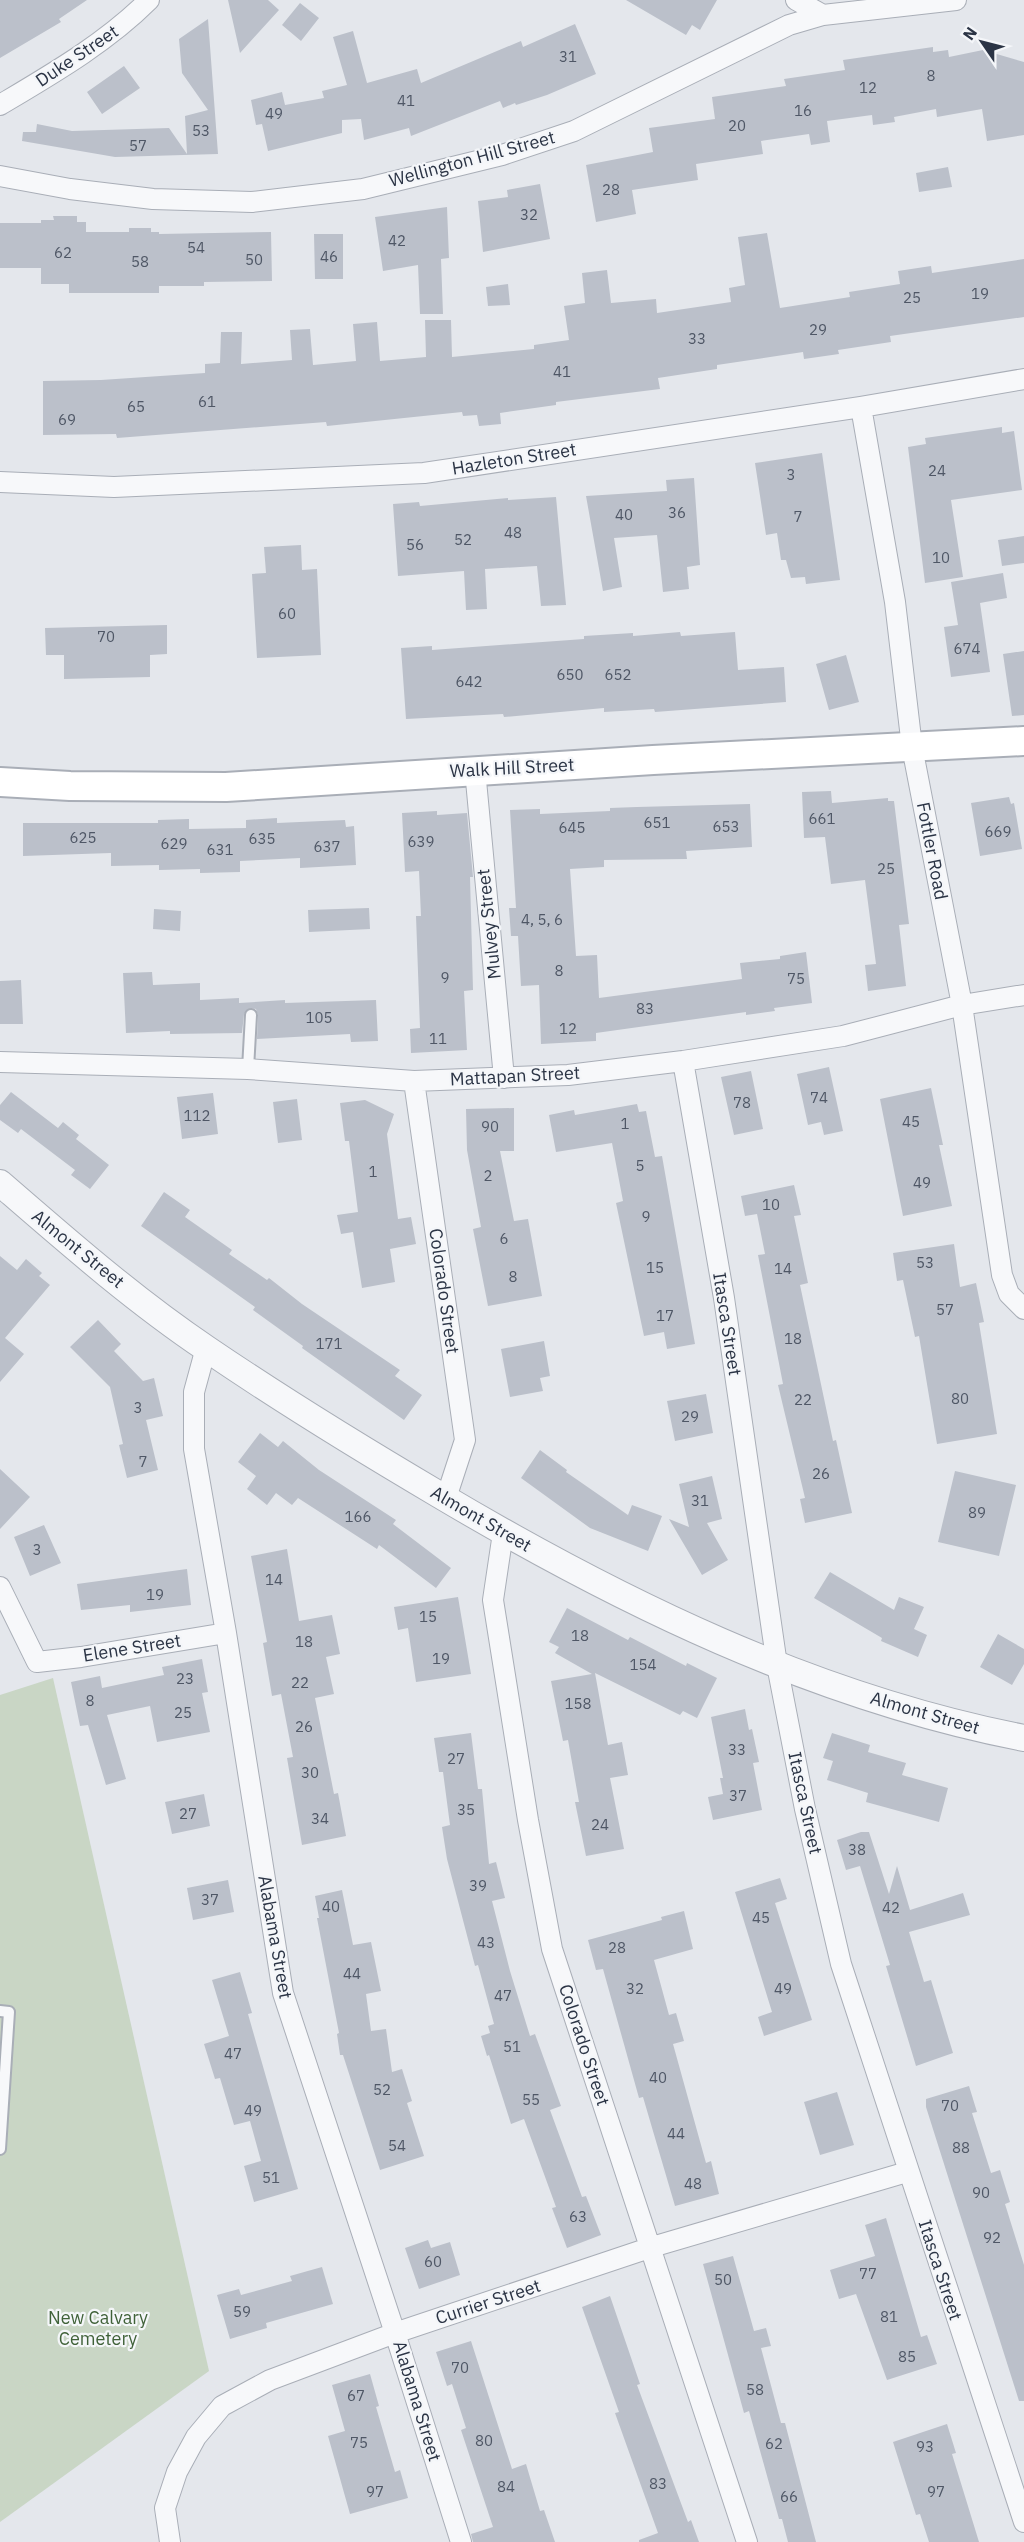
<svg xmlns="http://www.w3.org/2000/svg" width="1024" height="2542" viewBox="0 0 1024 2542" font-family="'IBM Plex Sans',sans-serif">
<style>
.green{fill:#c9d6c5}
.building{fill:#bbc0ca}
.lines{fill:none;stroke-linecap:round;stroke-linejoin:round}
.service-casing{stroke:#a9aeb7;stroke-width:14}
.minor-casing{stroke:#a9aeb7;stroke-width:22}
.tertiary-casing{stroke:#a9aeb7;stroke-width:28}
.secondary-casing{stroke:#a9aeb7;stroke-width:32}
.service{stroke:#f7f8fa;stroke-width:10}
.minor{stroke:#f7f8fa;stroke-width:20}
.tertiary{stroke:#f7f8fa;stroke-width:26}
.secondary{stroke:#fff;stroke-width:28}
.labels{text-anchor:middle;stroke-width:4.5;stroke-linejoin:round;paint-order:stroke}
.number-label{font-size:15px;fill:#4f5766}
.street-label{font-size:18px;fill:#2b3445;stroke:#f4f6f9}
.park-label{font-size:18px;fill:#3f6138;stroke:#f4f6f9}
</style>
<rect width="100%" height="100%" fill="#e4e7ec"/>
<path class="green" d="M53,1678L209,2371L0,2522V1695Z"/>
<path class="building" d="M0,0H87L59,19L61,22L0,58Z
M228,0H268L279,10L240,53Z
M626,0H717L700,30L692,25L686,35Z
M300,3L319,18L301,41L282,25Z
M208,19L218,154L115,157L22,141L23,132H36L37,124L72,131L169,128L187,154L185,116L208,110L182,73L179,39Z
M575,24L596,74L547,95L516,105L515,103L503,108L500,101L411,136L409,128L364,140L361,119L342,120V133L268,151L262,124L256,125L251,100L282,92L285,105L324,98L322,91L347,85L333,37L353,31L367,83L417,69L421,83L521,41L523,47Z
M933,47V52L948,50L949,57L983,50L1024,62V135L987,141L982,109L937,117L936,109L894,117L895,122L873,125L872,115L827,121L830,142L811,145L809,134L761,141L763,154L696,164L698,180L632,190L636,214L596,222L586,165L653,152L649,128L715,119L712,97L786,86L784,79L845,70L843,60Z
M124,66L140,88L102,114L87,92Z
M948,167L952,187L919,192L916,173Z
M540,184L550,239L483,252L478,201L508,197L507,190Z
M447,207L449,258L441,259L443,314H420L418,265L383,271L375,217Z
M53,216H77V222H86V232H129V228H151V232H159V234L271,232L272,281L204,282V286H159V293H69V284H41V268H0V223H41V220H54Z
M767,233L780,308L850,297L849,292L900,284L898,271L931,266L932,273L1024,259V317L890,336L891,342L838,350L839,354L804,359L803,352L717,365V369L658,378L660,389L556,402V405L500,413L501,424L479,426L477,415L463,416L462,412L327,426L326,422L117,438L116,434L43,435V381L101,380L205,373V364L220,363L221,332H242L241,364L292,360L290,330L310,329L313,365L356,361L353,324L377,322L380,361L426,357L425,320H451L452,357L534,349V345L569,340L564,306L585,303L582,273L607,270L611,303L656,299L657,313L731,302L729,288L745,285L738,237Z
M314,234H343V279H315Z
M508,284L510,305L488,306L486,287Z
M1002,427V433L1014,431L1022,490L951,500L963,577L925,583L908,447L926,444L925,438Z
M822,453L840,580L806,584L805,577L791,578L786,560H781L777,533L766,535L755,463Z
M694,478L700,565L687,567L689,589L663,592L657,535L614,538L622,587L603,591L586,496L667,491L666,480Z
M556,497L566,605L541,606L537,566L485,569L487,609L466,610L464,571L398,576L393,504L419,502L420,506L508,498V500Z
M1024,536V563L1002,566L998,540Z
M301,545L302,570L317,569L321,655L257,658L252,574L266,573L264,547Z
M1003,573L1007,598L980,603L990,672L951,677L944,627L958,625L951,582Z
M167,625V654L150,655V677L64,679V655H46L45,628Z
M680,632L681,636L735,632L738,670L784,667L786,702L655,712L654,709L604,712V708L504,717L503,714L406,719L401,648L432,646V650L584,639V636L633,633V636Z
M1024,651V715L1012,716L1003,654Z
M846,655L859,702L829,710L816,664Z
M831,791L832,803L888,798V801H894L909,924L899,925L906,986L868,991L865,965L876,964L865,880L831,884L825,837L804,838L802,792Z
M1009,797L1011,804L1014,803L1022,849L980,856L971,803Z
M750,804L752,847L686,851L687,859L604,860V867L570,869L576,956L597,955L599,998L742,979L740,963L780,959V956L806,952L812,1003L774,1008L775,1011L746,1015V1012L596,1033V1041L541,1044L539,985L521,986L518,936H511L509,908H516L510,810L540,809V814L610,811V808L637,807Z
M437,811V815L467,813L473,877H470L473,990L464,991L467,1050L411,1053L410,1029L420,1028L416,916H421L419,871L405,872L402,813Z
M277,818V823L345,820L346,827L354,826L356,865L300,868V858L240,861V872L200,873V869L159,870V865L111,866V853L23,856V823H158V820L189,819V829L246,828V820Z
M369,908L370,929L309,932L308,910Z
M154,909L181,911L180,931L153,929Z
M152,972L153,985L200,983V1000L239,998V1003L285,1000V1003L376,1000L378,1041L351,1042L350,1034L257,1039L258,1015L256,1009L251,1008L244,1014L242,1033L170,1034V1031L126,1033L123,973Z
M21,980L23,1024H0V981Z
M829,1067L843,1131L824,1135L821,1122L808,1125L797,1074Z
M751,1071L763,1129L734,1135L721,1077Z
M931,1088L943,1145H939L952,1206L903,1216L880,1099Z
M11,1092L58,1128L63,1122L79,1135L76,1139L109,1165L90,1189L71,1175L75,1170L21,1129L18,1133L0,1120V1105Z
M213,1093L218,1134L182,1139L177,1097Z
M297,1099L302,1140L278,1143L273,1102Z
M365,1100L394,1114L387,1134L398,1219L411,1217L416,1244L390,1249L395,1282L362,1288L353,1232L341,1234L337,1215L358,1212L349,1141H345L340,1103Z
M637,1104L639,1112L646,1111L655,1157L662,1156L695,1344L667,1349L664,1332L644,1336L616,1203L623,1201L612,1143L556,1152L549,1115L574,1110L575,1115Z
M514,1108V1151H500L514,1221L528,1219L542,1296L488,1306L473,1229L481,1227L467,1150L466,1109Z
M794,1185L801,1215L794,1216L808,1283L800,1285L833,1441L836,1440L852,1513L805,1523L800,1499L805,1498L778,1385L783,1384L758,1255L765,1254L757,1214L745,1216L741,1196Z
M164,1192L190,1210L185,1217L232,1250L229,1254L267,1280L269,1278L302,1304L400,1370L395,1376L422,1395L404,1420L302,1348L303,1346L253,1310L255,1307L141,1226Z
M954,1244L960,1287L976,1283L984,1322L979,1323L997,1434L937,1444L919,1336L915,1337L903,1280L897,1281L893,1253Z
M0,1256L17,1270L26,1259L42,1273L39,1276L50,1285L5,1338L24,1354L0,1382Z
M98,1320L121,1344L114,1351L143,1381L154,1378L163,1416L146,1420L158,1470L127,1478L119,1445L123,1444L110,1387L70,1347Z
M544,1341L550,1376L540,1378L543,1391L510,1397L501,1349Z
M706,1394L713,1433L675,1441L667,1401Z
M260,1433L278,1447L283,1441L319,1470L396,1520L393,1524L451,1568L436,1588L379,1545L377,1549L298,1498L292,1505L276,1493L267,1505L247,1489L256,1476L238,1462Z
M540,1450L567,1470L566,1472L628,1515L632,1505L662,1516L648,1551L590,1528L521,1478Z
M0,1469L30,1497L0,1529Z
M955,1471L1016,1485L999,1556L938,1542Z
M712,1476L722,1519L707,1523L728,1560L702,1575L669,1519L689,1527L679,1484Z
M44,1525L61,1563L30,1576L14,1537Z
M287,1549L299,1621L332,1615L340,1654L326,1657L334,1694L315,1698L334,1794L338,1793L346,1836L302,1845L287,1758L293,1757L281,1694L272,1696L263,1643L267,1642L251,1556Z
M187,1569L191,1605L130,1612V1605L81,1610L77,1584Z
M830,1572L894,1610L899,1597L924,1607L914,1629L927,1635L918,1657L881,1641L882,1638L814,1598Z
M458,1597L471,1674L416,1682L408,1628L398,1630L394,1607Z
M567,1608L628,1640L630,1637L686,1666L687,1663L717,1678L697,1718L683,1711L680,1715L595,1673L608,1745L622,1742L628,1775L610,1778L624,1849L586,1856L575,1802H579L568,1740L563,1741L551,1681L592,1674L555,1653L559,1647L549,1642Z
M998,1634L1024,1649V1664L1012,1685L980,1667Z
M202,1659L208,1692L202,1693L210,1732L157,1742L150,1706L107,1715L126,1779L106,1785L88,1725L80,1726L71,1682L100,1676L102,1688L164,1675L162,1667Z
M745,1709L749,1730L752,1729L759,1762L753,1763L762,1810L713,1820L708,1797L723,1794L720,1778H723L711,1717Z
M471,1733L478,1789H482L489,1864L496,1862L505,1898L492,1901L510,1971L530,2036L535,2034L561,2106L550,2110L582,2197L586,2196L601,2235L567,2248L552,2208L556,2207L524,2119L511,2124L489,2055L487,2056L481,2036L490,2033L488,2026L494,2024L478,1965L475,1966L447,1859L442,1827L450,1825L443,1772H439L434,1738Z
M832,1733L870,1745L868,1752L906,1763L902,1775L948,1788L939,1822L866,1802L868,1793L827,1780L833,1761L823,1758Z
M204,1794L210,1826L172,1834L165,1802Z
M861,1832H869L889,1894L897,1866L910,1910L963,1893L970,1915L909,1932L924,1982L931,1980L953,2053L916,2066L886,1966L890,1965L860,1866L846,1870L837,1840Z
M780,1878L787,1899L775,1903L812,2020L764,2036L758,2017L772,2012L735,1892Z
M228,1880L234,1912L193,1920L187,1888Z
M342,1890L353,1945L371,1942L381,1991L366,1994L371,2031L386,2029L392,2072L402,2069L412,2101L407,2103L424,2156L380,2170L343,2055H340L337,2034L339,2033L317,1918H319L315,1896Z
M684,1911L693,1949L654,1960L669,2015L676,2013L684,2041L673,2044L706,2163L711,2161L719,2194L675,2206L643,2097L639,2098L603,1969L596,1970L588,1940L662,1920L661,1917Z
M240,1972L252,2013L248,2014L298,2189L254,2202L244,2166L261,2161L250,2121L234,2125L220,2078L215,2079L204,2044L229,2036L212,1980Z
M969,2086L977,2112L972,2113L991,2173L1000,2170L1010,2202L1005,2204L1024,2265V2401H1019L926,2107V2099Z
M837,2092L854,2145L820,2155L804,2102Z
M886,2218L921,2337L927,2335L937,2364L887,2380L856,2294L839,2299L830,2270L875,2256L865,2225Z
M428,2240L431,2248L450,2242L460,2275L419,2289L405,2248Z
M733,2256L754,2331L766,2328L771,2346L761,2348L781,2423H785L816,2542H788L782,2519H779L749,2411L744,2413L703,2264Z
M322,2267L333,2304L266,2323L267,2328L230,2339L217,2295L239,2289L241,2295L292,2281L290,2276Z
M610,2296L640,2384L637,2385L688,2522L691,2520L699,2542H639V2540L658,2533L615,2413L619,2412L582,2307Z
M471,2341L512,2469L526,2464L540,2511L544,2510L555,2542H473L471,2534L493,2527L461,2430L466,2428L452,2384L447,2386L436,2352Z
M370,2374L379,2406L376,2407L395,2472L400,2470L408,2498L350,2514L328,2436L345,2431L332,2385Z
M947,2424L956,2453L952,2454L979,2542H929L920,2514L916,2515L893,2442Z"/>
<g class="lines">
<defs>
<path id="service" d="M248,1069L251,1015
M0,2011L9,2012L0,2149"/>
<path id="minor" d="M796,0L823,15
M0,105C52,74 106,43 149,0
M0,176L70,189L153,199L252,202L363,189L502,155L574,131L789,25L823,15L956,0
M861,407L895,602L912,747L962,1005L1002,1275L1009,1294L1024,1309
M0,482L114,487L424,473L861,407L1024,379
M475,770L504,1078
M683,1061L724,1298L777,1665L805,1809L841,1964L1024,2522
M0,1062L248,1069L414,1081L568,1075L683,1061L843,1036L962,1005L1024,995
M414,1081L465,1440L446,1498
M206,1348L194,1392V1449L226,1633L283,1993L395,2333L461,2542
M503,1533L493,1600L528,1820L552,1949L747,2542
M0,1587L37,1662L81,1657L226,1633
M170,2542L165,2508L177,2472L196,2437L222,2406L270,2380L395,2333L652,2247L907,2172"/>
<path id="tertiary" d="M0,1183C67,1241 134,1300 207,1349C282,1400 360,1448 438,1494C620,1602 814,1697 1024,1738"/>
<path id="secondary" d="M0,782L70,786L226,787L653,760L1024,741"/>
</defs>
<use href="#service" class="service-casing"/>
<use href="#minor" class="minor-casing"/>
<use href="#tertiary" class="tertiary-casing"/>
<use href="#secondary" class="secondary-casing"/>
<use href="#service" class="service"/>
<use href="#minor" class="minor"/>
<use href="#tertiary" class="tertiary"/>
<use href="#secondary" class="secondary"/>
</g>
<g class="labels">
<g class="number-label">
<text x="568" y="62">31</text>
<text x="931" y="81">8</text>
<text x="868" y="93">12</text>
<text x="406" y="106">41</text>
<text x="803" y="116">16</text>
<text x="274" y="119">49</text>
<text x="737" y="131">20</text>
<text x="201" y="136">53</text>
<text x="138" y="151">57</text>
<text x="611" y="195">28</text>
<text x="529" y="220">32</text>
<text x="397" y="246">42</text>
<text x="196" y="253">54</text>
<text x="63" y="258">62</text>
<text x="329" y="262">46</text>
<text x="254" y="265">50</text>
<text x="140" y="267">58</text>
<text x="980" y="299">19</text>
<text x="912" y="303">25</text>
<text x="818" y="335">29</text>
<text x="697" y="344">33</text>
<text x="562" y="377">41</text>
<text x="207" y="407">61</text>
<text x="136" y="412">65</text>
<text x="67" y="425">69</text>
<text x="937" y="476">24</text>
<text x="791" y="480">3</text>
<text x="677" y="518">36</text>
<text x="624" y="520">40</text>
<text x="798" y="522">7</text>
<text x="513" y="538">48</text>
<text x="463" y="545">52</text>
<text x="415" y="550">56</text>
<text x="941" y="563">10</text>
<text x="287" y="619">60</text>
<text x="106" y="642">70</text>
<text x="967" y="654">674</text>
<text x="570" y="680">650</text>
<text x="618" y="680">652</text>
<text x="469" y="687">642</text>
<text x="822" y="824">661</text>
<text x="657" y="828">651</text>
<text x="726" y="832">653</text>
<text x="572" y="833">645</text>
<text x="998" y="837">669</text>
<text x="83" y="843">625</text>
<text x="262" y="844">635</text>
<text x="421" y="847">639</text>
<text x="174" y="849">629</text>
<text x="327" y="852">637</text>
<text x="220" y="855">631</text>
<text x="886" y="874">25</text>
<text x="542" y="925">4, 5, 6</text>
<text x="559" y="976">8</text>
<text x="445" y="983">9</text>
<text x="796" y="984">75</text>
<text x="645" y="1014">83</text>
<text x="319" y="1023">105</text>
<text x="568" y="1034">12</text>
<text x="438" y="1044">11</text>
<text x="819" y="1103">74</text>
<text x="742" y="1108">78</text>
<text x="197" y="1121">112</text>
<text x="911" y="1127">45</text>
<text x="625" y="1129">1</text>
<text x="490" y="1132">90</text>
<text x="640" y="1171">5</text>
<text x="373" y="1177">1</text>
<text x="488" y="1181">2</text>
<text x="922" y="1188">49</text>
<text x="771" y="1210">10</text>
<text x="646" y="1222">9</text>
<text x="504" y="1244">6</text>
<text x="925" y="1268">53</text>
<text x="655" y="1273">15</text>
<text x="783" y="1274">14</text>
<text x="513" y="1282">8</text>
<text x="945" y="1315">57</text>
<text x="665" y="1321">17</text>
<text x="793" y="1344">18</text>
<text x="329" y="1349">171</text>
<text x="960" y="1404">80</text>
<text x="803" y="1405">22</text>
<text x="138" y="1413">3</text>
<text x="690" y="1422">29</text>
<text x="143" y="1467">7</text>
<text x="821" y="1479">26</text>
<text x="700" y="1506">31</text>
<text x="977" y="1518">89</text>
<text x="358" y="1522">166</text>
<text x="37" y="1555">3</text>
<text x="274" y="1585">14</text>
<text x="155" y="1600">19</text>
<text x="428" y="1622">15</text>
<text x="580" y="1641">18</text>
<text x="304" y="1647">18</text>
<text x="441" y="1664">19</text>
<text x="643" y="1670">154</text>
<text x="185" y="1684">23</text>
<text x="300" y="1688">22</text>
<text x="90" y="1706">8</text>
<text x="578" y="1709">158</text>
<text x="183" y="1718">25</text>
<text x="304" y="1732">26</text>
<text x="737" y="1755">33</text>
<text x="456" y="1764">27</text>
<text x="310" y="1778">30</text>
<text x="738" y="1801">37</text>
<text x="466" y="1815">35</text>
<text x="188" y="1819">27</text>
<text x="320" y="1824">34</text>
<text x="600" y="1830">24</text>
<text x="857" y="1855">38</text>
<text x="478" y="1891">39</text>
<text x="210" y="1905">37</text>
<text x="331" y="1912">40</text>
<text x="891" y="1913">42</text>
<text x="761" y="1923">45</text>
<text x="486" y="1948">43</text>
<text x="617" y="1953">28</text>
<text x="352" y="1979">44</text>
<text x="635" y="1994">32</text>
<text x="783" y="1994">49</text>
<text x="503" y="2001">47</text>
<text x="512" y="2052">51</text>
<text x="233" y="2059">47</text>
<text x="658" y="2083">40</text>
<text x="382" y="2095">52</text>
<text x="531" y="2105">55</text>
<text x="950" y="2111">70</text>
<text x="253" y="2116">49</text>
<text x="676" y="2139">44</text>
<text x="397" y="2151">54</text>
<text x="961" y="2153">88</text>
<text x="271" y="2183">51</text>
<text x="693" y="2189">48</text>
<text x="981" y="2198">90</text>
<text x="578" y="2222">63</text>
<text x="992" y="2243">92</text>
<text x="433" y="2267">60</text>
<text x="868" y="2279">77</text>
<text x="723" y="2285">50</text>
<text x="242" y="2317">59</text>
<text x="889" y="2322">81</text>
<text x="907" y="2362">85</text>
<text x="460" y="2373">70</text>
<text x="755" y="2395">58</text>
<text x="356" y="2401">67</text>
<text x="484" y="2446">80</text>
<text x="359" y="2448">75</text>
<text x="774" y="2449">62</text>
<text x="925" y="2452">93</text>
<text x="658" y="2489">83</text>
<text x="506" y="2492">84</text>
<text x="375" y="2497">97</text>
<text x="936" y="2497">97</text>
<text x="789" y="2502">66</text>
</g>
<g class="street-label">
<text transform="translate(77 56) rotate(-34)" y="6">Duke Street</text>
<text transform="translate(472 159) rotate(-15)" y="6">Wellington Hill Street</text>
<text transform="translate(514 459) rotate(-9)" y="6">Hazleton Street</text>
<text transform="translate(512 768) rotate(-3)" y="6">Walk Hill Street</text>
<text transform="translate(932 851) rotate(79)" y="6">Fottler Road</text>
<text transform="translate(489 924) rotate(-96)" y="6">Mulvey Street</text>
<text transform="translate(515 1076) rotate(-3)" y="6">Mattapan Street</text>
<text transform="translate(78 1249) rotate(39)" y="6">Almont Street</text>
<text transform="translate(444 1291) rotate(82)" y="6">Colorado Street</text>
<text transform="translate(727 1324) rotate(81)" y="6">Itasca Street</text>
<text transform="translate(481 1519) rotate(30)" y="6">Almont Street</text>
<text transform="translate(132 1648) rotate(-9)" y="6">Elene Street</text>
<text transform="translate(925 1713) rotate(16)" y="6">Almont Street</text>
<text transform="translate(805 1803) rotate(78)" y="6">Itasca Street</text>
<text transform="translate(275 1937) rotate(80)" y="6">Alabama Street</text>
<text transform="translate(584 2045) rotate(72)" y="6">Colorado Street</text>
<text transform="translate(940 2270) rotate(72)" y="6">Itasca Street</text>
<text transform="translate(488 2302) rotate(-18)" y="6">Currier Street</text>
<text transform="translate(417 2401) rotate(73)" y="6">Alabama Street</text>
</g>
<g class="park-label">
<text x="98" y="2324">New Calvary<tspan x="98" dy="21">Cemetery</tspan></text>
</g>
</g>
<g transform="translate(982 42) rotate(305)" stroke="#f4f6f9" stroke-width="4.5" paint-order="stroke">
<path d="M0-4.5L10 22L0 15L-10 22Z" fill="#2b3445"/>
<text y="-9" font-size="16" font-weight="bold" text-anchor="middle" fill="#2b3445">N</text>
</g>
</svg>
